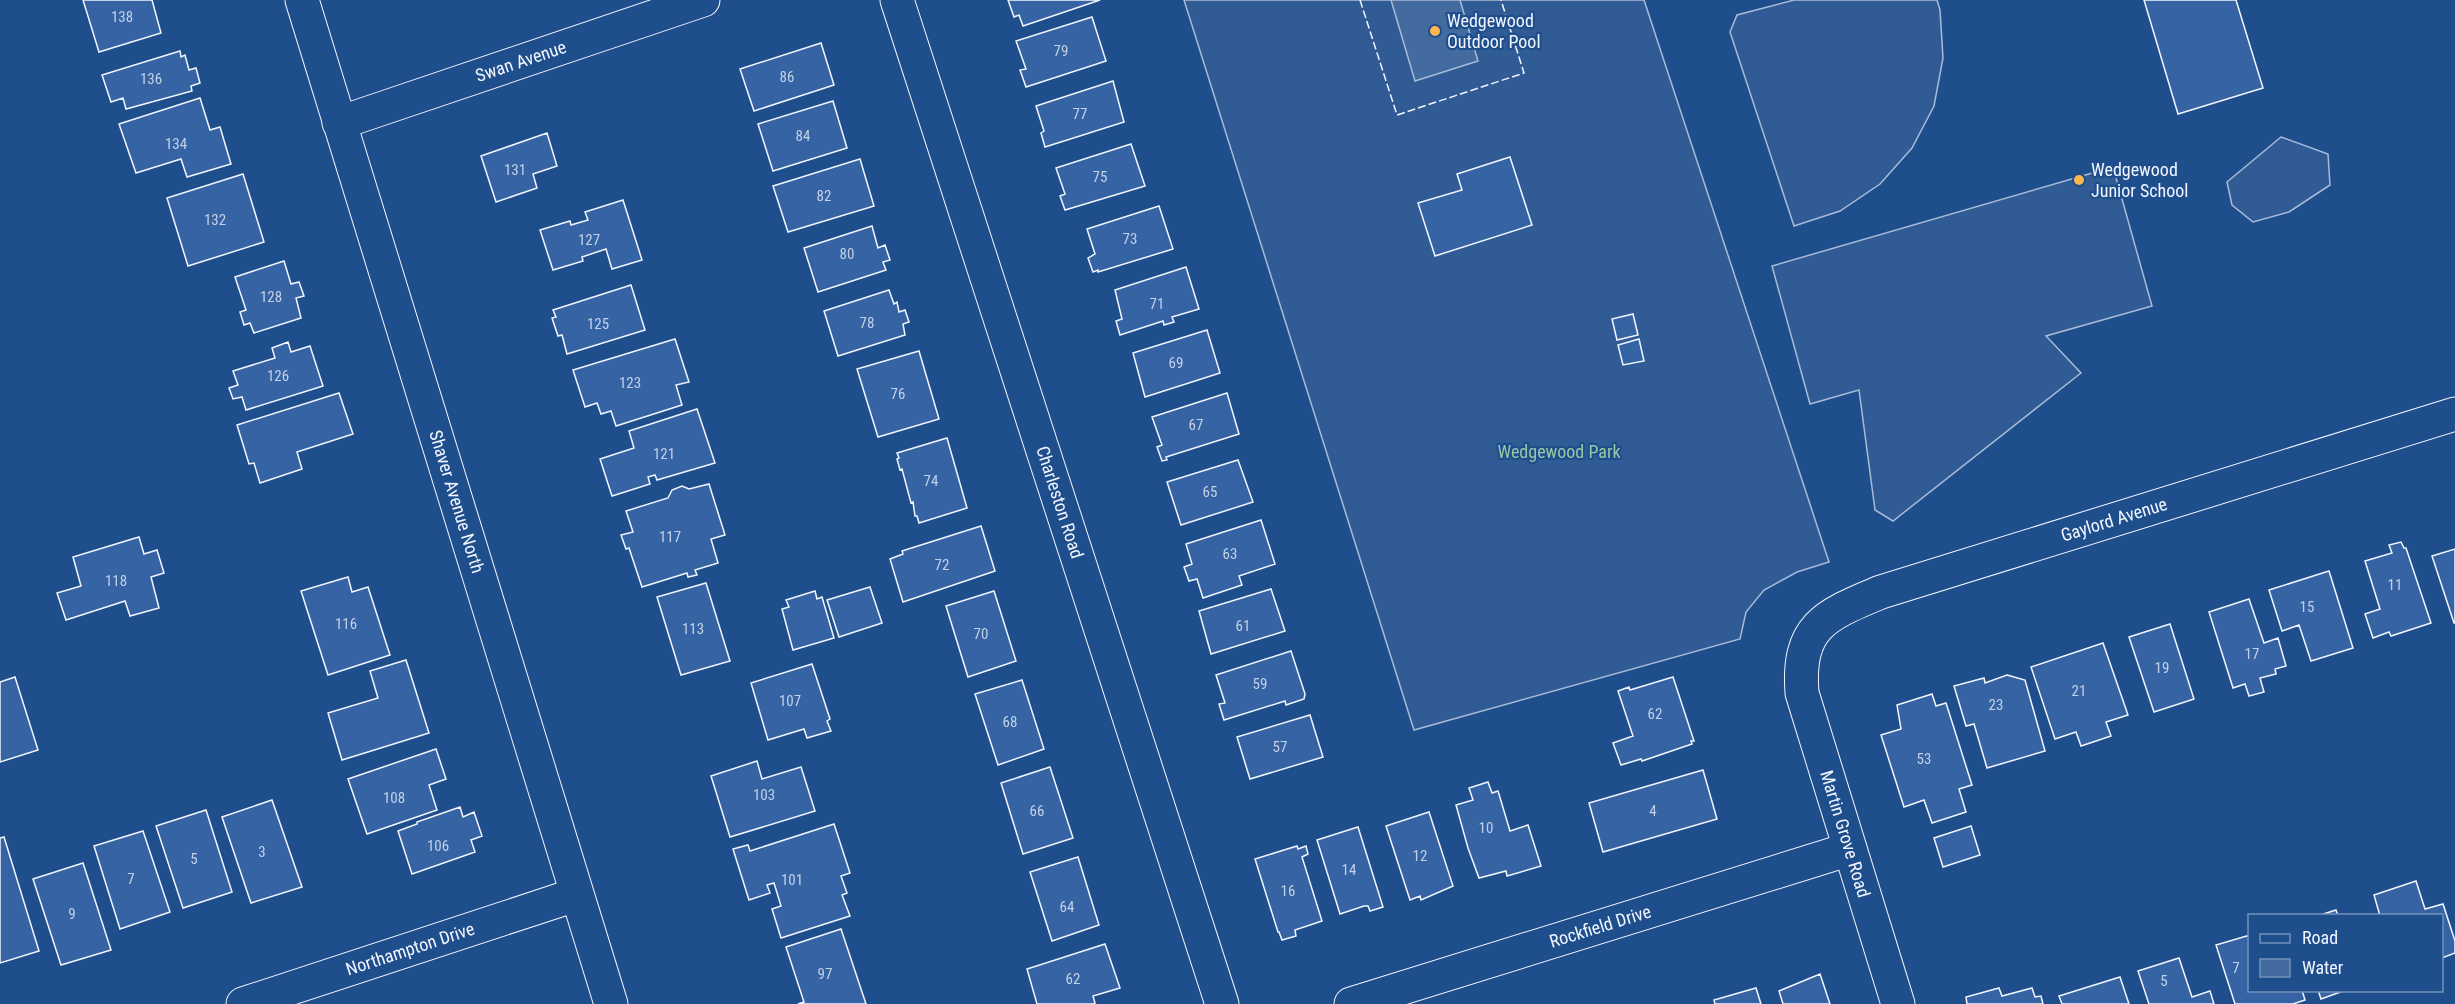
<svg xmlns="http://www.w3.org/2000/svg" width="2455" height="1004" viewBox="0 0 2455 1004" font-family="'Roboto Condensed',sans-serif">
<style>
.built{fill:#305b95;stroke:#a8bbd7;stroke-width:1.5}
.water{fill:#446ba0;stroke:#a8bbd7;stroke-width:1.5}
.building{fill:#3563a3;stroke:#f2f6ff;stroke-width:1.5}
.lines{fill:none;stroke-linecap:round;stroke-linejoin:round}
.minor-casing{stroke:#f2f6ff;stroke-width:35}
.minor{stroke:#1f4e8c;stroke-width:33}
.fence{stroke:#f2f6ff;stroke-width:1.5;stroke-dasharray:8 3;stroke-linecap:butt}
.poi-dot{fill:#ffb74d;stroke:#1f4e8c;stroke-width:2}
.labels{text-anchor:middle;stroke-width:4.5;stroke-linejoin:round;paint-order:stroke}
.number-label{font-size:15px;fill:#c3d1e8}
.poi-label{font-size:18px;fill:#f2f6ff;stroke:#1f4e8c;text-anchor:start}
.street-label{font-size:18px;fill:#f2f6ff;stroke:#1f4e8c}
.park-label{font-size:18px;fill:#97c8a6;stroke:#1f4e8c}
</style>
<rect width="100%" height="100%" fill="#1f4e8c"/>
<path class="built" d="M1184,0H1644L1829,562L1797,572L1764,590L1746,612L1740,639L1414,730Z
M1794,0H1937L1940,10L1943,58L1934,106L1912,148L1880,184L1840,211L1794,226L1730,32L1737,15Z
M2281,137L2328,154L2330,185L2289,212L2253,222L2232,205L2227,182Z
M2113,167L2152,306L2046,336L2081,373L1893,521L1875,510L1859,390L1810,404L1772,266Z"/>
<path class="water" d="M1391,0H1460L1478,61L1415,81Z"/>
<path class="building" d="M83,0H152L161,33L99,52Z
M1008,0H1100L1023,26L1019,15L1014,17Z
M2144,0H2236L2263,88L2178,114Z
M1092,17L1106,61L1026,87L1020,70L1026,69L1016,41Z
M821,43L834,85L754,111L740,69Z
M180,51L181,57L185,55L189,70L196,68L200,83L191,86L192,91L126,109L123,98L111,102L102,75Z
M1113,81L1124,122L1045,147L1041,133L1044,131L1036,106Z
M200,98L210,130L220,127L231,164L187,177L181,159L136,173L119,124Z
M833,101L847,148L773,171L758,124Z
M547,133L557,166L533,174L537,188L496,202L481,156Z
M1131,144L1145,186L1065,210L1060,196L1065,194L1056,168Z
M1510,157L1532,225L1435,256L1418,203L1462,190L1457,174Z
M860,159L874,206L788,232L773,186Z
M243,174L264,242L188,266L167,198Z
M623,200L642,260L612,269L606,249L582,257L583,261L553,270L540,230L570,221L571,225L588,220L585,212Z
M1159,206L1173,249L1098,272V270L1093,272L1088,258L1095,254L1087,229Z
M872,226L878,248L885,245L890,260L883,262L886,270L818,292L804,248Z
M284,261L291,284L299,282L304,296L296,298L301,318L254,333L250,323L244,325L240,312L246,310L235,277Z
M1186,267L1199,309L1172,317L1174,322L1164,325L1163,321L1120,335L1116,321L1122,319L1115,290Z
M631,285L645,330L567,354L562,335L558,336L552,318L556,317L553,310Z
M889,290L894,304L897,302L899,312L905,310L909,322L903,324L905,335L838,356L824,311Z
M1633,314L1638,335L1617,340L1612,319Z
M1207,330L1220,373L1145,397L1133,353Z
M675,339L689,382L676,385L682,405L616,426L611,411L601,414L597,403L585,407L573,370Z
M1639,339L1644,361L1623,365L1618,345Z
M288,342L291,352L310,346L323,386L246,410L242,397L233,399L229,388L238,385L233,371L275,358L272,348Z
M919,351L939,419L878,437L857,369Z
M339,393L353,434L297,452L302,469L260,483L254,463L249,464L237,425Z
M1227,393L1239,434L1166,457L1167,460L1162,461L1157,447L1162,445L1152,417Z
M697,409L715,463L657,480L655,475L648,477L650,484L612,496L600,459L634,448L629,431Z
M947,438L967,508L919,523L917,516H915L913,502L911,503L902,469L900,470L897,459L899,458L897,453Z
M1238,460L1253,502L1181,525L1167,482Z
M709,484L725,535L711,539L718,563L695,570L697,575L688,577L687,573L642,587L629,548L626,549L621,535L633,532L626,511L668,498L672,490L682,486L689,489Z
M1261,520L1275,564L1239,576L1242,585L1203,598L1197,579L1189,581L1184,567L1192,564L1186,544Z
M981,526L995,571L903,602L890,559L903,554L902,551Z
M139,537L144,554L157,550L164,573L151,577L159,608L130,616L125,601L66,620L57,593L81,586L73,557Z
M2401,542L2404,548H2406L2431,623L2391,636L2389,632L2373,638L2365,614L2380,609L2365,561L2392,553L2389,545Z
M2455,549V623H2454L2432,556Z
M2329,571L2353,648L2311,661L2299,625L2282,631L2269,590Z
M348,577L352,592L368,587L390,655L328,675L301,591Z
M706,583L730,661L681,675L657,597Z
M870,587L882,623L839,637L827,600Z
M1271,589L1285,631L1211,654L1199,611Z
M815,591L817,599L822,597L834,638L793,650L782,609L789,607L786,600Z
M994,591L1016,661L968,677L946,606Z
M2249,599L2264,643L2278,638L2286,666L2275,669L2276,674L2260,678L2264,692L2249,696L2245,684L2233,688L2209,612Z
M2170,624L2194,699L2154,712L2129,637Z
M2103,643L2128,715L2106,722L2111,736L2081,746L2076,732L2055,739L2031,667Z
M1291,651L1305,694L1304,699L1286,705L1285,701L1224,720L1219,704L1225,703L1216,675Z
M406,660L429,733L342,760L328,713L378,698L370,671Z
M812,664L830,719L827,721L831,731L807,738L804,729L768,740L751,683Z
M2007,675L2025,680L2045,751L1987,768L1974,724L1966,726L1954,686L1984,678L1985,683Z
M15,677L38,750L0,762V682Z
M1673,677L1694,741H1691L1692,744L1642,761L1641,759L1621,765L1613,743L1633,736L1618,691L1629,687L1630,690Z
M1022,680L1044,749L998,765L975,694Z
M1932,694L1936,706L1946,703L1972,785L1959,789L1966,812L1932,823L1924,800L1904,807L1881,735L1901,729L1897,705Z
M1310,715L1323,757L1250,779L1237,737Z
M436,749L446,779L429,785L437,810L367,834L348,779Z
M757,761L762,779L801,767L815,811L730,837L711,776Z
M1050,767L1073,838L1023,854L1001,783Z
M1703,770L1717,819L1603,852L1589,803Z
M1488,782L1492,793L1498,791L1510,831L1528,825L1541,866L1507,876L1506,871L1479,878L1468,848L1456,805L1473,800L1469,788Z
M272,800L302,887L251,903L222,817Z
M460,807L463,817L474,812L482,836L471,840L475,852L412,874L398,831L417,824V822Z
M206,810L232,892L183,908L156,826Z
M1429,812L1453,886L1421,900L1420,896L1410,900L1386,826Z
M834,824L850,873L841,876L847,893L842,895L850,916L781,938L772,909L781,906L774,883L767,885L770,893L749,900L733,849L748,845L750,851Z
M1971,826L1980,855L1943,867L1934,838Z
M1358,827L1383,907L1370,911L1368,906H1364L1340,914L1317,840Z
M143,831L170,912L120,929L94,846Z
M4,837L39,951L0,963V838Z
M1297,846L1298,849L1306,846L1308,854L1302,857L1322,921L1295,930L1296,936L1282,940L1279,932H1278L1255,859Z
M1078,857L1099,925L1052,941L1030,872Z
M83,863L111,950L61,965L33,879Z
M2416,881L2425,909L2443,904L2455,941V953L2442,958V916H2380L2374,895Z
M2336,910L2338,916H2317Z
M841,929L866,1004H798L804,1002L786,947Z
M2250,935V990H2302L2305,1000L2293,1004H2235L2216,945Z
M1105,944L1120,988L1093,996L1095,1003L1093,1004H1037L1027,969Z
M2179,958L2192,997L2210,991L2214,1004H2149L2138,971Z
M1820,974L1830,1004H1783L1779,991Z
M2120,977L2129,1004H2062L2059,996Z
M1756,988L1761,1004H1715L1714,1000Z
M1999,988L2002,996L2032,988L2035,997L2041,996L2043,1004H1967L1966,997Z
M2318,990H2346L2321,999Z"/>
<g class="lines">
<defs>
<g id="minor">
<path id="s1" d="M302,0L611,1004"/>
<path id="s2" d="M897,0L1222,1004"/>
<path id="s3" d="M339,123L703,0"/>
<path id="s4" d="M243,1004L575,895"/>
<path id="s5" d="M1351,1004L1850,849"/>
<path id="s6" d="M1898,1004L1802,693C1797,625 1826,615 1881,592L2455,414"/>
</g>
</defs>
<use href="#minor" class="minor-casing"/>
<use href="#minor" class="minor"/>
<path class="fence" d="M1360,0L1397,115L1524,73L1501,0"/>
</g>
<g class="poi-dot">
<circle cx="1435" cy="31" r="6"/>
<circle cx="2079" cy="180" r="6"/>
</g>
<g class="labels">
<g class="number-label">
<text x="122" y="22">138</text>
<text x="1061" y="56">79</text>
<text x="787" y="82">86</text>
<text x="151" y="84">136</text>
<text x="1080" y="119">77</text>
<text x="803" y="141">84</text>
<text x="176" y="149">134</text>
<text x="515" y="175">131</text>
<text x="1100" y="182">75</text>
<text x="824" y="201">82</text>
<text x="215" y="225">132</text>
<text x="1130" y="244">73</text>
<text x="589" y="245">127</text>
<text x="847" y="259">80</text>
<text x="271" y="302">128</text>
<text x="1157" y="309">71</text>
<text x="867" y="328">78</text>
<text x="598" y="329">125</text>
<text x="1176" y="368">69</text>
<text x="278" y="381">126</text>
<text x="630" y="388">123</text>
<text x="898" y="399">76</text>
<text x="1196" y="430">67</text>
<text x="664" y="459">121</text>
<text x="931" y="486">74</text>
<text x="1210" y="497">65</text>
<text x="670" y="542">117</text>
<text x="1230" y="559">63</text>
<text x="942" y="570">72</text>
<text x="116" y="586">118</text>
<text x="2395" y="590">11</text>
<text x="2307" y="612">15</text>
<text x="346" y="629">116</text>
<text x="1243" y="631">61</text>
<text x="693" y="634">113</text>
<text x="981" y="639">70</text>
<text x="2252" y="659">17</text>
<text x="2162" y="673">19</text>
<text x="1260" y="689">59</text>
<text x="2079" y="696">21</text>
<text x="790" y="706">107</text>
<text x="1996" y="710">23</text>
<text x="1655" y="719">62</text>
<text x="1010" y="727">68</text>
<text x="1280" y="752">57</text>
<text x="1924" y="764">53</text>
<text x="764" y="800">103</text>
<text x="394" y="803">108</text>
<text x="1037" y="816">66</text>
<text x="1653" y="816">4</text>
<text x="1486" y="833">10</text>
<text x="438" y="851">106</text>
<text x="262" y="857">3</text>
<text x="1420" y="861">12</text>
<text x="194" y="864">5</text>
<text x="1349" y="875">14</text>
<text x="131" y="884">7</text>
<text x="792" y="885">101</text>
<text x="1288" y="896">16</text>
<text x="1067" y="912">64</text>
<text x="72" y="919">9</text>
<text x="2236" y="973">7</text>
<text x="825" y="979">97</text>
<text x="1073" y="984">62</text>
<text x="2164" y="986">5</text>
</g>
<g class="poi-label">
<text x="1447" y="27">Wedgewood<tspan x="1447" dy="21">Outdoor Pool</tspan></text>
<text x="2091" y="176">Wedgewood<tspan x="2091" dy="21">Junior School</tspan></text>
</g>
<g class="street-label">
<text dy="6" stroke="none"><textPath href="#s3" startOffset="192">Swan Avenue</textPath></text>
<text dy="6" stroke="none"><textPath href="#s1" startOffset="525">Shaver Avenue North</textPath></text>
<text dy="6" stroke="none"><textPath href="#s2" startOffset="528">Charleston Road</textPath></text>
<text dy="6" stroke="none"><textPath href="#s6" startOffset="712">Gaylord Avenue</textPath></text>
<text transform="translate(1845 834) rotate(73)" y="6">Martin Grove Road</text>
<text dy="6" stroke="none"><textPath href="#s5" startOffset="261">Rockfield Drive</textPath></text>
<text dy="6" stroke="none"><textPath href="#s4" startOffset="176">Northampton Drive</textPath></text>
</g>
<g class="park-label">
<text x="1559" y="458">Wedgewood Park</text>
</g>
</g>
<rect x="2248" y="914" width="195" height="78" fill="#1f4e8c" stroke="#7391ba" stroke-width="1.5"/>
<rect x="2260" y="934" width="30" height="9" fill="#1f4e8c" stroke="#7391ba" stroke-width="1.5"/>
<text x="2302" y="944" font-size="18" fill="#f2f6ff">Road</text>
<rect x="2260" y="959" width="30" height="18" fill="#446ba0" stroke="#7391ba" stroke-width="1.5"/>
<text x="2302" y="974" font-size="18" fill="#f2f6ff">Water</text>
</svg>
